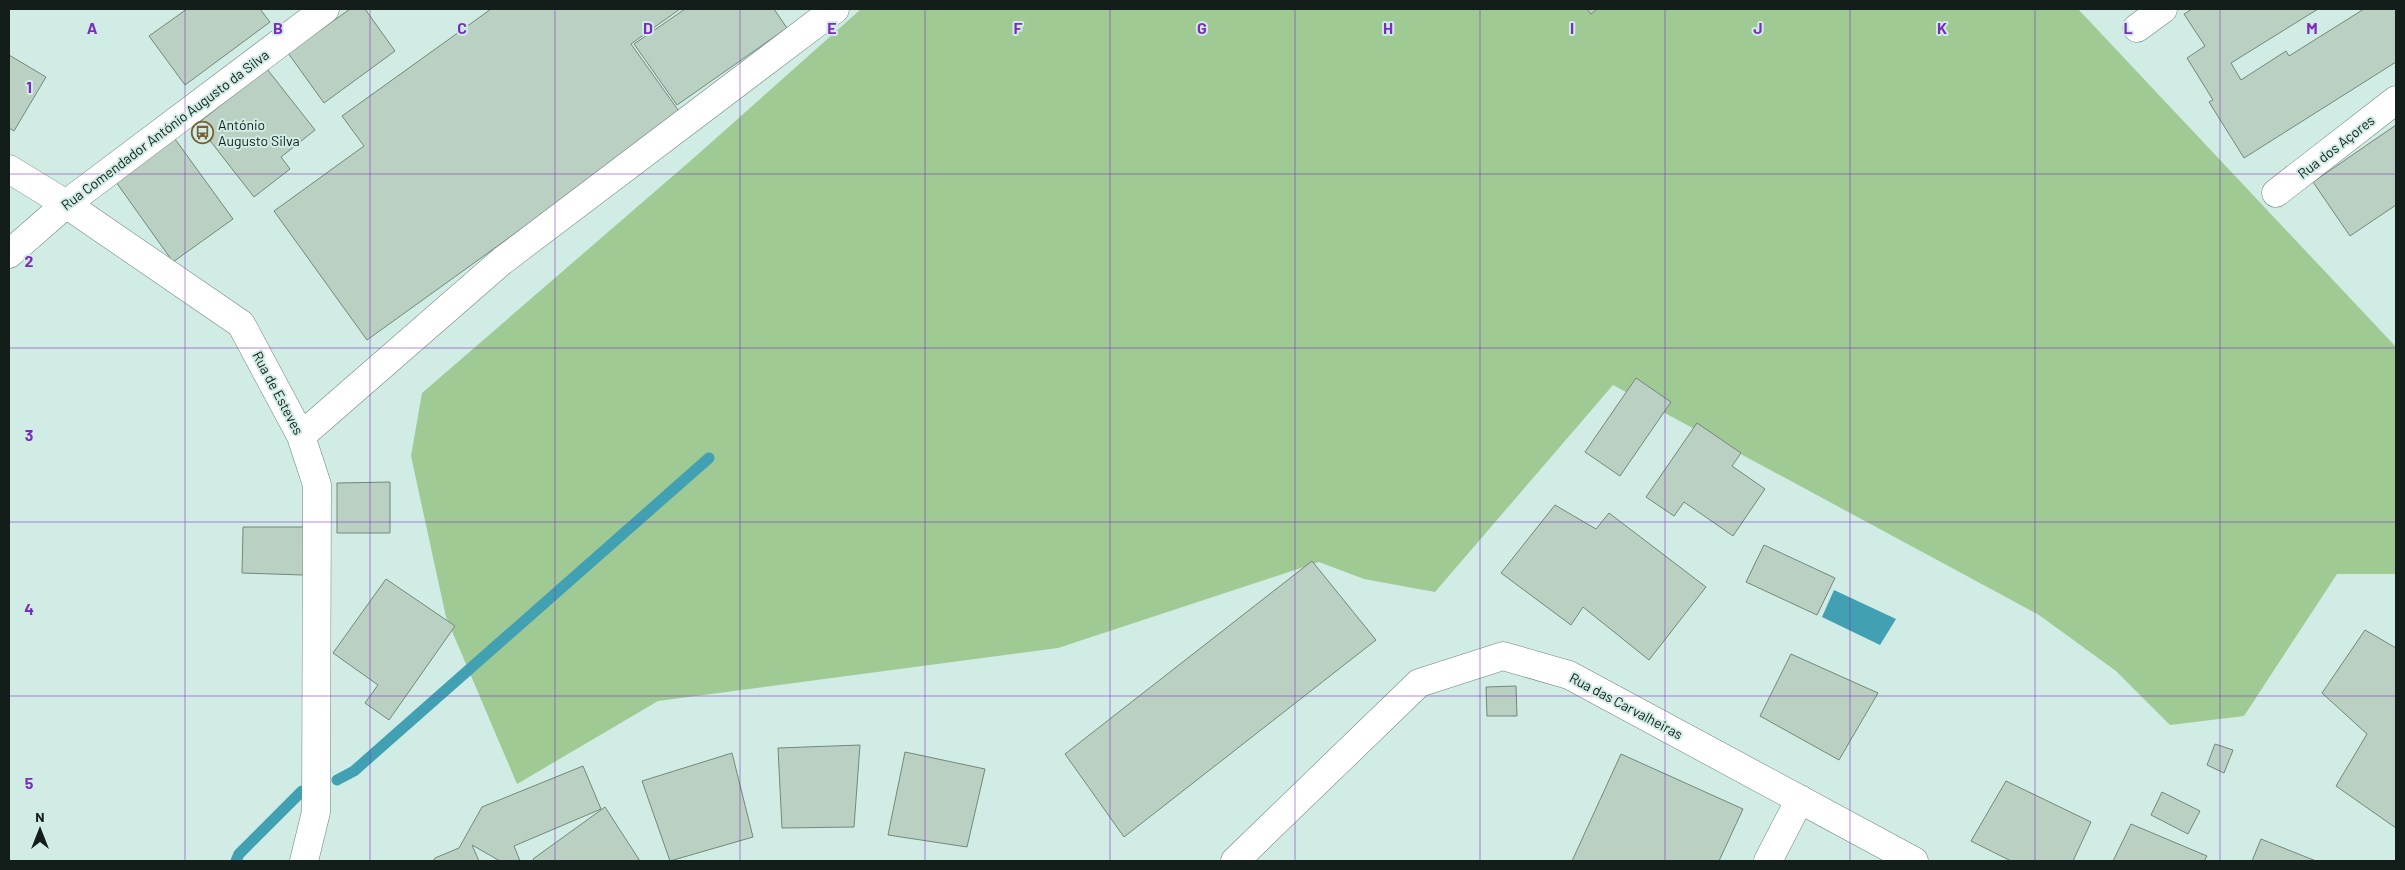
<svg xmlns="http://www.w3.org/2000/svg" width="2405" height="870" viewBox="0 0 2405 870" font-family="Barlow,sans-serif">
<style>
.green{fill:#9fca93}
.water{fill:#42a0b3}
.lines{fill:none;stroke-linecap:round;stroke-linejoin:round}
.stream{stroke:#42a0b3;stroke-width:11}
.building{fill:#bad0c2;stroke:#73887a}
.minor-casing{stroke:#6c857e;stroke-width:29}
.minor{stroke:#fff;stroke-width:28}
.grid{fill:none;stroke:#7b2cbf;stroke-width:1;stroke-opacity:0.55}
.labels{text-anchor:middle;stroke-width:4;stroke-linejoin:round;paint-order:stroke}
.poi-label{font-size:14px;fill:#131e1b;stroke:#d0ece4;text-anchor:start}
.street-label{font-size:14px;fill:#131e1b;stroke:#d0ece4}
.grid-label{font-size:16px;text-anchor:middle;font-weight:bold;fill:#7b2cbf;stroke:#d0ece4;stroke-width:4;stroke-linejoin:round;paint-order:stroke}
</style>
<rect width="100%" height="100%" fill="#d0ece4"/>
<path class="green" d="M861,9H2078L2396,347V574H2337L2244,716L2170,725L2116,671L2039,615L1613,385L1435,592L1364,579L1319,562L1058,648L658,701L517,784L446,617L411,456L422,393L696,156Z"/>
<path class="water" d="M1834,590L1896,619L1880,645L1822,617Z"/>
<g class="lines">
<path class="stream" d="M337,780L354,771L709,458
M236,861L239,854L302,791"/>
</g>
<path class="building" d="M187,9H260L270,22L185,85L149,36Z
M350,9H365L395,51L324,103L288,53Z
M491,9H680L631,44L681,114L367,340L274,211L364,146L342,116Z
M685,9H774L787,28L677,105L634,44Z
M1587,9H1597L1591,14Z
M2192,9H2318L2231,63L2241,80L2286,51L2289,56L2364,9H2396V62L2244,158L2209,102L2213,100L2187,58L2205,46L2184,14Z
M9,55L46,77L14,131L9,128Z
M267,69L315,130L281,157L290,169L254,197L197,124Z
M2396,125V205L2350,236L2313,182Z
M175,139L233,219L173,262L116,182Z
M1636,378L1671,402L1620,476L1585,452Z
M1697,423L1741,453L1732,466L1765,489L1733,536L1684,502L1674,516L1646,497Z
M390,482V533H337V483Z
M1555,505L1596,529L1609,513L1706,587L1649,660L1583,607L1571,625L1501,573Z
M243,527H304L303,575L242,573Z
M1764,545L1835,578L1817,615L1746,582Z
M1312,561L1376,640L1124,837L1065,754Z
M386,579L455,626L389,720L365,703L378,685L333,653Z
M2365,630L2396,648V828L2336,786L2367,734L2322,693Z
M1791,654L1878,693L1839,760L1760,716Z
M1516,686L1517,716H1487L1486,687Z
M2215,744L2233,750L2224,773L2207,765Z
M860,745L854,827L782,828L778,748Z
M905,752L985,769L967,847L888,835Z
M732,753L753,837L670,861L642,781Z
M1621,754L1743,809L1719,861H1572Z
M583,766L601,809L514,846L520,861H500L472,845L479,861H433L435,858L459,848L482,807Z
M2006,781L2091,822L2073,861H2011L1971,841Z
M2162,792L2200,811L2188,834L2151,815Z
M605,807L640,861H535L533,859Z
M2131,824L2207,856L2204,861H2113Z
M2261,839L2316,861H2252Z"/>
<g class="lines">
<defs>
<path id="minor" d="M2137,28L2163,9
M9,169L66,204L241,324L301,436L317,485L316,812L304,861
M2276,193L2396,100
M9,254L66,204L325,9
M301,436L502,261L835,9
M1235,861L1419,683L1503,656L1569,675L1914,861
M1768,861L1800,799"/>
</defs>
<use href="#minor" class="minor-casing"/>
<use href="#minor" class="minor"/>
</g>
<path class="grid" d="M185,9V861M370,9V861M555,9V861M740,9V861M925,9V861M1110,9V861M1295,9V861M1480,9V861M1665,9V861M1850,9V861M2035,9V861M2220,9V861M9,174H2396M9,348H2396M9,522H2396M9,696H2396"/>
<defs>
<symbol id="bus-ring" viewBox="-11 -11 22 22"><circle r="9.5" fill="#d0ece4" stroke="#786031" stroke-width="1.5"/><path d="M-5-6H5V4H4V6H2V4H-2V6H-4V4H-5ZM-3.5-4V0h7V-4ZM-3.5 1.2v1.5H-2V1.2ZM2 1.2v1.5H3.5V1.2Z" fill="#786031"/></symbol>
</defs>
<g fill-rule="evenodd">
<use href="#bus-ring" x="190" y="120" width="25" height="25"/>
</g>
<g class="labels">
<g class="poi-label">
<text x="218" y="130">António<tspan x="218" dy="16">Augusto Silva</tspan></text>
</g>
<g class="street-label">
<text transform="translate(165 130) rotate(-37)" y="5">Rua Comendador António Augusto da Silva</text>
<text transform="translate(2336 147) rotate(-38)" y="5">Rua dos Açores</text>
<text transform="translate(278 393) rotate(62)" y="5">Rua de Esteves</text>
<text transform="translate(1626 706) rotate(28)" y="5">Rua das Carvalheiras</text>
</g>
</g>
<g class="grid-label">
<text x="92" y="34">A</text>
<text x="278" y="34">B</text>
<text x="462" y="34">C</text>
<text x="648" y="34">D</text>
<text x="832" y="34">E</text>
<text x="1018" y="34">F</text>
<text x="1202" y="34">G</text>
<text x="1388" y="34">H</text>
<text x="1572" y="34">I</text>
<text x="1758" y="34">J</text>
<text x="1942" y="34">K</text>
<text x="2128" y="34">L</text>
<text x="2312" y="34">M</text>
<text x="29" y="93">1</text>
<text x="29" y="267">2</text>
<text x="29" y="441">3</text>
<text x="29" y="615">4</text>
<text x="29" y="789">5</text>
</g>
<rect width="2405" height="870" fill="none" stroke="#131e1b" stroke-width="20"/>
<g transform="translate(40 830)" stroke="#d0ece4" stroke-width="4" paint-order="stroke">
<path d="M0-4L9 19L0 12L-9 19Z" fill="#131e1b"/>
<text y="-8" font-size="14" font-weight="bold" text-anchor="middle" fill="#131e1b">N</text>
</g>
</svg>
